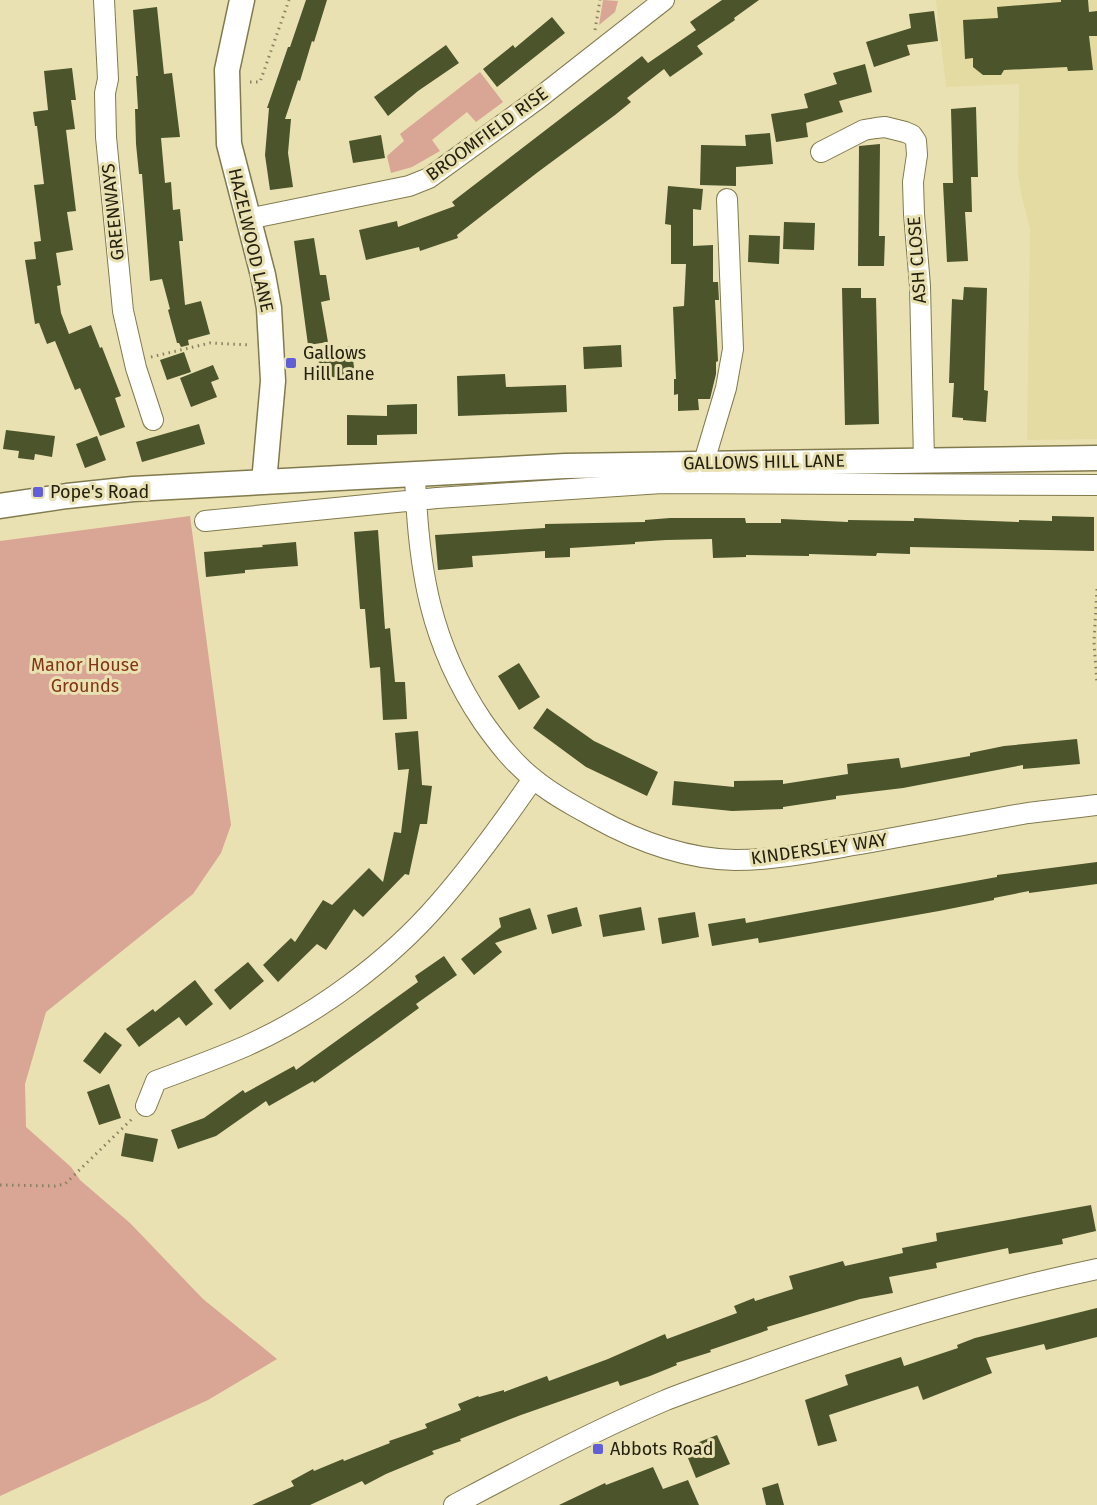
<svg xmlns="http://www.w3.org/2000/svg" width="1097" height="1505" viewBox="0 0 1097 1505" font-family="'Fira Sans',sans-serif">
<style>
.built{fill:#e4dba3}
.green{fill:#d9a594}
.building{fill:#4b542b}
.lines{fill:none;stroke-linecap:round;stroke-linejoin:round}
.minor-casing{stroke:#817a4e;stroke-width:22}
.tertiary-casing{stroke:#817a4e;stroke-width:27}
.path{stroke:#878161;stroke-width:3;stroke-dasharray:1.5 4.5;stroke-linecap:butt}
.minor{stroke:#fff;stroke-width:20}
.tertiary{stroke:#fff;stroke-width:24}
.poi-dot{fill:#615ed7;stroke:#e9e1b2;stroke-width:2}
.labels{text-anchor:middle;stroke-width:6;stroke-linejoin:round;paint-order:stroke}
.street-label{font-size:18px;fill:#24210f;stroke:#e9e1b2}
.poi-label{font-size:18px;fill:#24210f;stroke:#e9e1b2;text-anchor:start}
.park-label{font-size:18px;fill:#853415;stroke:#e9e1b2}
</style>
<rect width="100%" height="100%" fill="#e9e1b2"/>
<path class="built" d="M936,0H1097V439L1027,440L1030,229L1022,197L1018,175L1019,84L946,87Z"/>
<path class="green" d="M603,0L618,1L615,12L599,25Z
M480,72L503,102L476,122L467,112L432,140L440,151L412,167L391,173L387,156L404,141L400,134Z
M190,516L231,825L221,853L193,894L46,1012L25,1084L26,1127L71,1167L80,1180L130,1223L203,1299L277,1359L208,1400L0,1496V541Z"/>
<path class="building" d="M306,0H327L314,42L312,41L300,81L298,80L285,119H291L288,153L293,187L270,190L265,155L269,108H267L288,47H290Z
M722,0H759L734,18L735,20L697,46L703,54L670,77L664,69L627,98L631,102L615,115L538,172L457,235L458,238L420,251L419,247L366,260L359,230L397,221L398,227L455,206L452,202L642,56L648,63L696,30L690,22Z
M1061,0H1088L1089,12L1097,11V36H1089L1093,70L1068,71L1067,67L1004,70L1001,75H983L973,67V58L965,59L963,20L998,18L997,7L1061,2Z
M157,7L164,74L172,73L180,137L161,138L165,183L171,182L173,210L180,209L183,241H179L185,305L201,301L210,334L188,340L189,345L181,347L179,343H177L168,310L170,309L162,279L150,281L142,174H139L136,144L135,109H138L136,76H138L133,10Z
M934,11L938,41L907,45L910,55L874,67L866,42L911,28L909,14Z
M552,17L565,33L497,87L483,69L513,45L515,48Z
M446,45L459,63L418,91L388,116L374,97Z
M865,64L872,92L839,101L843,112L806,123L808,137L776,142L771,114L808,108L804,94L837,84L833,73Z
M72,68L76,100H71L75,129L66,130L76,211L67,212L73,250L56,253L61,285L57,286L61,313L69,334L91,325L100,348L102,347L121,396L115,398L125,427L100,436L80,388L75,390L55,341L47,344L39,323L35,324L25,260L36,259L34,242L41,241L34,185L44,184L37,126H35L33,112L48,110L44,71Z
M976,107L978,177H971L972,212H965L968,261L947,262L943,183H953L951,109Z
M770,133L773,164L736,167V186L700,185L701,145L746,146L745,135Z
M381,135L385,158L353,163L349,141Z
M880,144L879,236H885L884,266H858L859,146Z
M668,186L703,189L701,210L693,209V246L713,245V282H718L719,300H715L718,361L716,362V374L710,399H698L699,410L678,411V394L674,395V379H676L673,307L684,306L686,264H671V225L665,224Z
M784,222L815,223L814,250L783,249Z
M749,235L780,236L779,264L748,262Z
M314,238L320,275H326L330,300L321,302L328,342L308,345L294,241Z
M964,287L987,288L984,390L988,391L986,422L963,420V418L952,417L954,383H949L952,299L963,300Z
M842,288H861V298H876L879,424L845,425Z
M621,345L622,367L584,369L583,347Z
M351,346L355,374L321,379L317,351Z
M184,352L191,372L167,380L160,360Z
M213,365L219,379L211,382L217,397L191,407L180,378Z
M505,374L506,387L566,385L567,412L458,416L457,376Z
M417,404V434L377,435V445H347V415L387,416V405Z
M199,424L205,444L142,462L136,442Z
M6,430L55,436L52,457L35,454L34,460L18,458L19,451L3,449Z
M97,436L106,460L85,468L76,444Z
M1052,516L1094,517V551L910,547V554L877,553L876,556L809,554V556L746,555V557L713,558L712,539L666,540L635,542V544L570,548V557L545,558V551L472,556L473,567L438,570L435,535L545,528V524L645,522V520L670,518H745L746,523H781V519L848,522V520L914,521V518L1019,522V520L1052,521Z
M378,530L385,629L390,628L395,682H405L407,719L383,720L380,667L370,668L365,609H360L354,532Z
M296,542L298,566L245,570V573L206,577L204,552L263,547L262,545Z
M519,663L540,697L519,710L498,676Z
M547,708L594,741L658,772L647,796L586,767L533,728Z
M418,731L422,785L432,786L427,824H420L409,875L405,874L363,917L354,909L326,950L317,944L278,982L263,965L291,938L295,942L323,900L332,905L369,868L383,882L394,832L401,833L409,769L398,770L395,733Z
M1077,739L1080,764L1023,769V765L903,788L836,796V799L783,807V809L732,811L672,805L674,781L734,787V781L783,780V784L848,774L847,764L899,758L901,768L970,756V753L1004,746Z
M1097,862V884L1029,893V891L994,898V900L939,911L759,943L758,938L712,946L708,924L745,918L746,923L997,877V875Z
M577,907L582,926L552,934L547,915Z
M641,907L645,930L603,937L599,915Z
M530,908L537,929L495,943L502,952L474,975L461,959L501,927L499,918Z
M695,912L699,937L662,944L658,918Z
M444,956L457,975L416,1004L419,1008L378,1038L314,1083L313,1081L269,1106L266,1101L216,1136L178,1149L171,1130L204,1118L243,1090L245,1093L294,1066L296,1070L418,982L415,976Z
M248,962L264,981L230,1010L214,990Z
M195,980L213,1004L186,1026L179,1017L139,1047L126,1029L153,1009L155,1012Z
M105,1032L122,1045L100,1074L83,1061Z
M109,1084L121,1118L99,1125L87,1092Z
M125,1133L158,1139L153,1162L121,1156Z
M1091,1205L1096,1231L1062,1239L1063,1244L1009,1254L1008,1248L936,1263L937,1268L889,1277L893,1293L860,1299L767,1327L768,1330L710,1350L711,1352L676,1363L677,1365L650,1376L620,1386L618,1381L521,1415L460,1439L461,1441L432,1451L434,1454L386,1474L365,1485L362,1481L310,1505H252L294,1486L291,1481L313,1469L314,1471L343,1459L344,1461L390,1443L389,1441L427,1428L425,1424L461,1410L458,1404L478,1396L479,1397L504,1390V1392L547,1376L549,1381L608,1359L665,1334L667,1339L737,1313L734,1306L754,1298L755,1301L793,1289L789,1276L843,1261L845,1266L903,1253L902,1248L937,1241L936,1233Z
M1097,1308V1337L1046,1350L1044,1344L986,1358L992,1373L923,1400L918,1386L829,1415L837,1441L818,1446L805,1400L848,1385L845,1375L901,1357L904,1366L958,1348L957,1345L975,1338Z
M717,1435L730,1464L696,1478L684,1448Z
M653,1467L663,1489L688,1480L699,1505H559L605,1483L606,1485Z
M778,1483L784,1505H766L762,1488Z"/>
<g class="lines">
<defs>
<path id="minor" d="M104,0L108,79L105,93L106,137L123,311L136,368L153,420
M821,152L864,130L876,128L885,127L905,132L912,135L916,141L917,155L913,182L914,214L920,286L924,460
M248,219L409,186L429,178L539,98L664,0
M706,463V455L726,388L733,349L727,199
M415,475C418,568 430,644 483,722C498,743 514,764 535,780C553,795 574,806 594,817C637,841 685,859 735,860C775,860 815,852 854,845C912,835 970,823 1028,813C1051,810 1074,808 1097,805
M205,521L437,498L662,483L1097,485
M146,1106L156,1081C186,1070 216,1059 246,1046C316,1015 389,961 439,903C473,864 504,821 533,779
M454,1505C524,1468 593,1431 666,1400C694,1389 723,1379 752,1369C865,1328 979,1294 1097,1269"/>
<path id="tertiary" d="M242,0L227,70L229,144L263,275L269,308L273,381L264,482
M0,506L67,496L133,489L565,466L1097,458"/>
</defs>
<use href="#minor" class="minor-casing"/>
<use href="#tertiary" class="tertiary-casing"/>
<path class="path" d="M595,30L600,0
M250,82H260L289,0
M151,357L210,343L250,345
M1097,589L1094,642L1097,684
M0,1185L55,1186L65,1184L134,1117"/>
<use href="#minor" class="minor"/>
<use href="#tertiary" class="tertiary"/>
</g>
<g class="poi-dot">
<rect x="285" y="357" width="12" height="12" rx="3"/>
<rect x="32" y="486" width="12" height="12" rx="3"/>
<rect x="592" y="1443" width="12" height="12" rx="3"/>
</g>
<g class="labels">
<g class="street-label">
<text transform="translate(487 134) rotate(-36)" y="6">BROOMFIELD RISE</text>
<text transform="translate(113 212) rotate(-96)" y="6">GREENWAYS</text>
<text transform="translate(251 240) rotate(77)" y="6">HAZELWOOD LANE</text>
<text transform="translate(917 260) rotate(-94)" y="6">ASH CLOSE</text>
<text transform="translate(764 462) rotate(-1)" y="6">GALLOWS HILL LANE</text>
<text transform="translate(819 849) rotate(-8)" y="6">KINDERSLEY WAY</text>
</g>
<g class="poi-label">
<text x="303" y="359">Gallows<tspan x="303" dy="21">Hill Lane</tspan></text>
<text x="50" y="498">Pope's Road</text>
<text x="610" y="1455">Abbots Road</text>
</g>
<g class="park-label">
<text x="85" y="671">Manor House<tspan x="85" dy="21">Grounds</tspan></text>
</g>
</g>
</svg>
